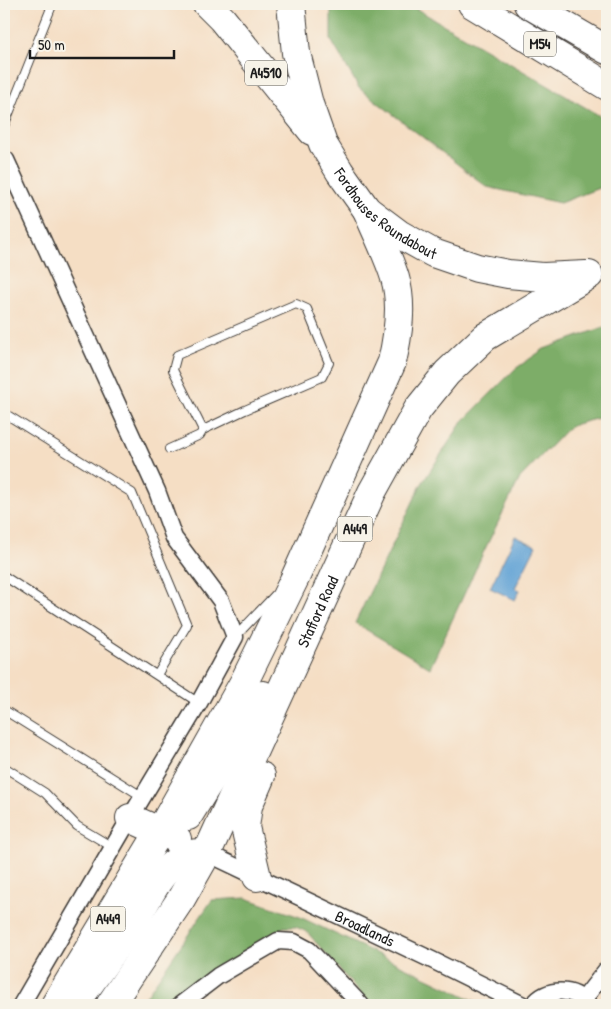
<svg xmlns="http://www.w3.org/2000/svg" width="611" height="1009" viewBox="0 0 611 1009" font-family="'Patrick Hand',sans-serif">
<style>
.forest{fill:#7dad68;stroke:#4c6442}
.water{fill:#62a3d5;stroke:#3f6078}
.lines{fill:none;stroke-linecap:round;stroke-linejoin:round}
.service-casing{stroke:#3d3935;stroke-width:10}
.minor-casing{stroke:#3d3935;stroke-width:19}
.trunk-casing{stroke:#3d3935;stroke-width:30}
.motorway-casing{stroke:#3d3935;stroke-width:30}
.service{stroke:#fff;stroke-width:8}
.minor{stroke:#fff;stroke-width:16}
.trunk{stroke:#fff;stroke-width:28}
.motorway{stroke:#fff;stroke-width:28}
.labels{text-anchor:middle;stroke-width:4;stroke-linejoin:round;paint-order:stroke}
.shield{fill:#f7f3e8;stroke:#5e5c59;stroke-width:1}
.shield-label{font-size:15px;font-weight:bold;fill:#1c1c1c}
.street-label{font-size:16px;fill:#1c1c1c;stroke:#f7f3e8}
</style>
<rect width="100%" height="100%" fill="#f7f3e8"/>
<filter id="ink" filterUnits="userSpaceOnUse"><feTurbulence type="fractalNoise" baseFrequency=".02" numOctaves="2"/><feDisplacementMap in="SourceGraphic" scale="10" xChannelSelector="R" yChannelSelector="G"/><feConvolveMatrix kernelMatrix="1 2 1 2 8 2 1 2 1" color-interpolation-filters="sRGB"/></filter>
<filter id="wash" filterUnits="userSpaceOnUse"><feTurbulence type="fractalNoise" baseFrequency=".0096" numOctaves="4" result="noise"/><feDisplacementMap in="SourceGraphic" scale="20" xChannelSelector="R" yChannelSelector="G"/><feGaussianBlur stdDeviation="1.12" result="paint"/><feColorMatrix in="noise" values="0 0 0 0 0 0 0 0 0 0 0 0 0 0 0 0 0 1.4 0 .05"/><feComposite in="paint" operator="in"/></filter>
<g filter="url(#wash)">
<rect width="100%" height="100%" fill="#f5dec4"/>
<path class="forest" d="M331,4H408L607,120V185L560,203L487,187L359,88L331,40Z
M607,326V416L576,424L567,429L520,478L485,549L430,668L355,623L421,485L462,422L515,369L544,349Z
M246,898L300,917L484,1005H370L307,932L296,927H284L167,1005H140L212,900Z"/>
<path class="water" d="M515,536L536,546L515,588L520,590L515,600L490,588Z"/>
</g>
<g filter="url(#ink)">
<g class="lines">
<defs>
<path id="service" d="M4,126L51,8L47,4
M4,413L132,493L187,625L157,675
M169,449L200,435L203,430L245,410L322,377L329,363L307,309L296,304L177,355L173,370L203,430
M4,576L199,703
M235,637L275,595
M4,710L143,797
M4,767L45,793L77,826L114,848"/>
<g id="minor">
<path d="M4,159L6,160L157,491L174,538L221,601L235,637L199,703L130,818L21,1005"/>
<path id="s1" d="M207,853L432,960L523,1005"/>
<path d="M583,1000L607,969"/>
<path d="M180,1005L218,976L278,941L294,942L309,950L361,1005"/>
<path d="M533,1005C547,987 574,987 588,1005"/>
</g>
<g id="trunk">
<path d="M207,4L222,19L312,131"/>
<path id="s2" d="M291,4L296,53L309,104L323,144L340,172L367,210L399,234L433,253L477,268L508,274L543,277L586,275"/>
<path d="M188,816L263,695"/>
<path d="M130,818L177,839"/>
<path d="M257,877L245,827L248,806L261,776"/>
<path d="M77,999L83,993C100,969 118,945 135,920C147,901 157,877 174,863C184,855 194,852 207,853"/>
<path d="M55,1005L160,831L244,682L295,578L392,362C398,336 403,305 395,278C388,255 376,232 367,210"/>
<path id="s3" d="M110,1005L181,899L207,853L372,492L418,409L447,373L485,337L589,275"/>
</g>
<path id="motorway" d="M472,4L607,86
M528,4L607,50"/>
</defs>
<use href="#service" class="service-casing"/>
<use href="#minor" class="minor-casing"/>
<use href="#trunk" class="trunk-casing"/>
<use href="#motorway" class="motorway-casing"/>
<use href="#service" class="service"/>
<use href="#minor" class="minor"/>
<use href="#trunk" class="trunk"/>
<use href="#motorway" class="motorway"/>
</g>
</g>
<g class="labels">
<g class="shield">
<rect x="524" y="31.5" width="32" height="25" rx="4"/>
<rect x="245" y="60.5" width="42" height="25" rx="4"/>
<rect x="337.5" y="516.5" width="35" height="25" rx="4"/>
<rect x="90.5" y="906.5" width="35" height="25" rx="4"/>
</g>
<g class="shield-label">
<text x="540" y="49">M54</text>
<text x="266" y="78">A4510</text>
<text x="355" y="534">A449</text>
<text x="108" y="924">A449</text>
</g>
<g class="street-label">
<text dy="6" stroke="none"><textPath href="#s2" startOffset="240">Fordhouses Roundabout</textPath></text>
<text dy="6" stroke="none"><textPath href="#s3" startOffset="446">Stafford Road</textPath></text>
<text dy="6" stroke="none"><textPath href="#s1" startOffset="175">Broadlands</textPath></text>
</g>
</g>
<rect width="611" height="1009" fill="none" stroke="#f7f3e8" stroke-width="20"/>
<path d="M30 50v8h144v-8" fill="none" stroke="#1c1c1c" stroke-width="2.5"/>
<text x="38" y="50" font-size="15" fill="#1c1c1c" stroke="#f7f3e8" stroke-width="4" paint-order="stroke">50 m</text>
</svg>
